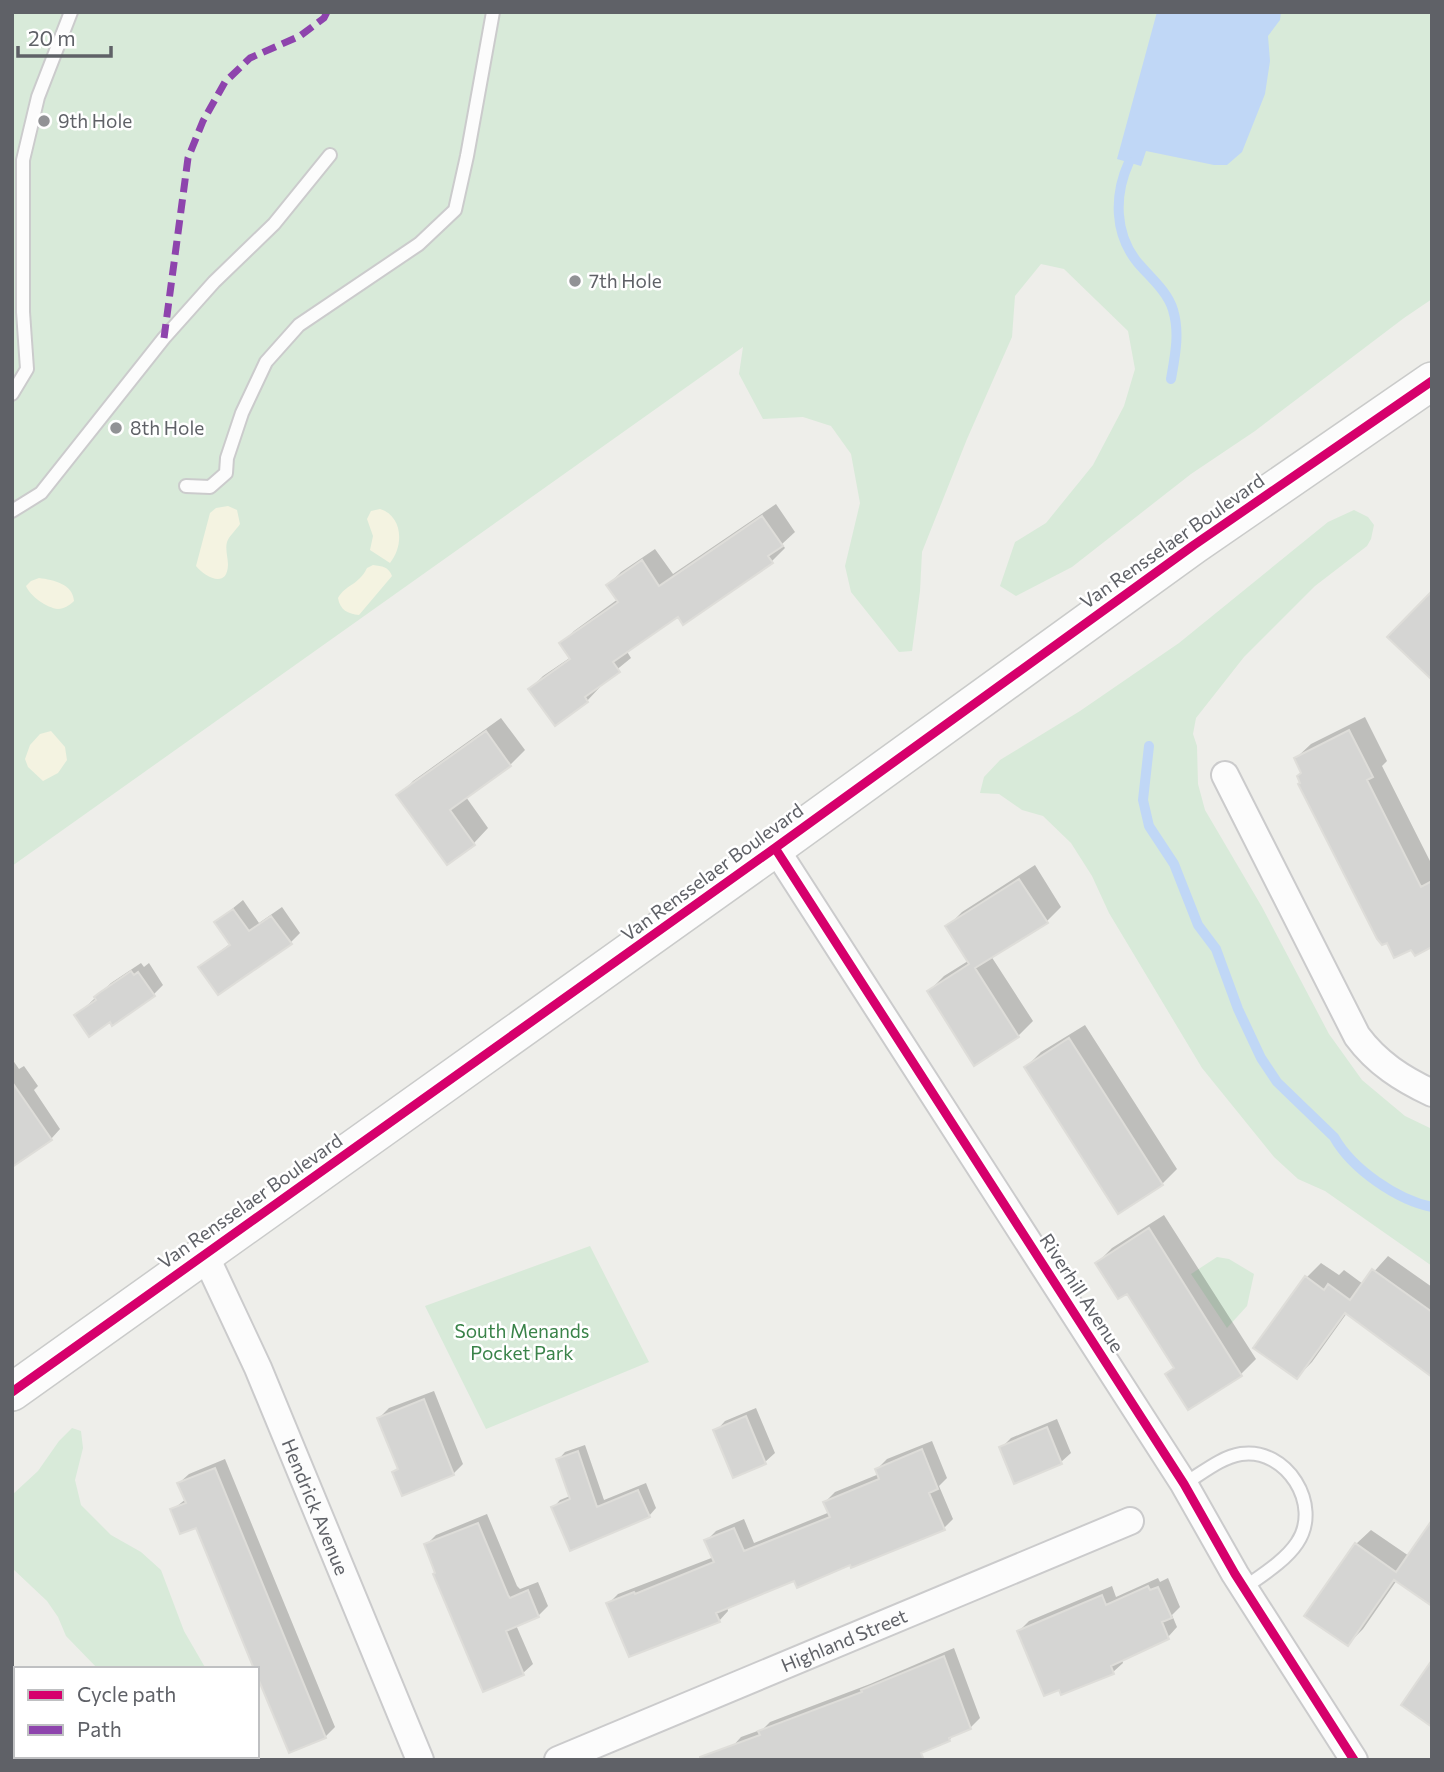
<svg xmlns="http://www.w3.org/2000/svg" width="1444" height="1772" viewBox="0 0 1444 1772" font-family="Commissioner,sans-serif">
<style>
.green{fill:#d8ead9}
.sand{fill:#f4f3e1}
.water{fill:#c0d7f6}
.shadow{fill:#0003}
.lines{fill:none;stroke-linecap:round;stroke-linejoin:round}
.stream{stroke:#c0d7f6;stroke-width:10}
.building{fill:#d5d5d3;stroke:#deddd9;stroke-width:2}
.service-casing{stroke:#cbcbcc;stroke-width:16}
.minor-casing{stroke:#cbcbcc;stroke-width:30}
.secondary-casing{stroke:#cacbca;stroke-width:40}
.service{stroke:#fcfcfc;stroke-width:12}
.minor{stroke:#fcfcfc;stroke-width:26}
.secondary{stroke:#fcfcfc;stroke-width:37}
.quiet{stroke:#8e44ad;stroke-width:7;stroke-dasharray:14 7;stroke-linecap:butt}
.cycleway-casing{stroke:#fff;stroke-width:13}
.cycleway{stroke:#d6006c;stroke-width:9}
.poi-dot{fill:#919295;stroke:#fff;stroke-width:2.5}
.labels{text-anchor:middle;stroke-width:5;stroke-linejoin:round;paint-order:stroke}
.poi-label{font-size:19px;fill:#5f6167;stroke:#fff;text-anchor:start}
.street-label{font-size:19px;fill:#5f6167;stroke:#fff}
.park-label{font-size:19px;fill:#3a8349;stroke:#fff}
</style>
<rect width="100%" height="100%" fill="#eeeeea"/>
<path class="green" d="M12,12H1432V299L1404,318L1255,431L1191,474L1072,567L1016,596L1000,586L1015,542L1046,523L1093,465L1124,406L1135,369L1128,331L1064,269L1041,264L1015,296L1012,337L967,439L922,552L920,591L912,651L899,652L851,592L845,566L860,503L851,454L831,426L803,417L763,419L739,374L743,347L12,866Z
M1354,510L1368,517L1374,525L1371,539L1367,546L1315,586L1244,657L1196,718L1193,734L1197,746L1198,784L1205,810L1262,907L1329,1034L1362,1080L1405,1116L1432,1129V1266L1325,1191L1298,1179L1274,1157L1202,1068L1109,913L1092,876L1071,843L1043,816L1022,810L999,794L980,793L984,777L1000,760L1080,711L1179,643L1328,522Z
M590,1246L649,1362L486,1429L425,1306Z
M1217,1257L1229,1259L1254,1274L1247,1306L1227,1328L1191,1274Z
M72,1428L81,1431L83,1448L75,1480L81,1505L111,1535L141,1552L161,1570L184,1631L206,1669H98L66,1636L58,1617L47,1601L12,1568V1495L38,1471L59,1441Z
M105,1756H250L249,1760H108Z"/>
<path class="sand" d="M228,506L237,510L240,524C237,529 229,536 227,542C225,549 228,558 228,565C227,590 204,576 196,566L210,513L216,508Z
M380,509C403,516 404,546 390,563L370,550L373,536L367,519L371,511Z
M373,565C382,566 389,567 392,576L359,615C348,614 340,610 338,598C346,584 358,586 367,568Z
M39,578C54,580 73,584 74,601C70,605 64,609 58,609C47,608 30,596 26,586L31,581Z
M51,731L65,747L67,760L58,773L43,781L28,767L25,759L30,745L40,734Z"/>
<path class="water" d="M1157,12H1281L1280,20L1268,36L1270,61L1265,94L1242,152L1227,165H1214L1146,151L1141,166L1117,159Z"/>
<path class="shadow" d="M776,504L795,532L782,544L785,548L772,561L684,622L679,615L626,650L631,658L598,685L600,687L587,701L530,689L543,676L571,657L561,644L574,631L618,599L608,585L621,572L655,549L673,574Z
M1365,717L1387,761L1382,766L1432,865V938L1303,772L1296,758L1311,744Z
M501,718L525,750L510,765L466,797L488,828L474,843L447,863L399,796L413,781Z
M1035,865L1061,907L1047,921L991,956L1033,1021L1018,1036L975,1063L929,991L944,976L968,961L947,927L962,912Z
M243,900L259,923L282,907L300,933L290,943L200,967L231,943L216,922Z
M141,963L144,967L149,963L163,985L154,994L110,1020L76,1016L111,983Z
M1085,1025L1177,1169L1162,1184L1026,1067L1041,1052Z
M12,1059L19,1069L24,1066L38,1086L34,1090L60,1129L51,1139L12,1155Z
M1164,1215L1256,1359L1241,1374L1189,1408L1167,1374L1175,1366L1127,1291L1097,1263L1112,1248Z
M1388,1256L1432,1287V1375L1347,1313L1312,1362L1297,1377L1307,1277L1321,1263L1339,1275L1344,1270L1363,1284Z
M434,1391L463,1464L453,1474L394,1472L399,1468L379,1418L389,1408Z
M756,1408L775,1453L765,1462L716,1431L725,1421Z
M1057,1419L1071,1453L1061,1462L1001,1448L1011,1438Z
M932,1441L947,1478L939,1486L953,1519L944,1528L851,1563L795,1579L727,1606L728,1611L719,1621L608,1604L618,1594L714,1557L707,1540L716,1531L744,1519L754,1543L830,1512L825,1502L835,1492L879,1474L877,1469L887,1459Z
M585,1445L604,1500L646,1483L656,1508L649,1516L553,1508L560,1500L570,1496L558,1460L565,1452Z
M225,1459L335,1727L325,1737L257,1669L196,1525L172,1510L186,1499L179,1483L189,1474Z
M487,1514L517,1586L520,1589L538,1582L548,1606L538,1616L516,1625L533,1664L523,1673L426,1545L436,1535Z
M1371,1530L1409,1556L1397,1580L1363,1629L1348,1644L1356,1544Z
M1158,1578L1160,1582L1168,1578L1180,1607L1172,1615L1177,1627L1168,1637L1122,1659L1123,1663L1113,1672L1019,1631L1029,1621L1112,1586L1116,1597Z
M954,1648L980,1718L970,1728L955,1734L949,1740L732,1747L741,1737L763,1729L770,1722L870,1684Z"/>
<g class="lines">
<path class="stream" d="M1129,162C1114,195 1114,234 1138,263C1150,277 1168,292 1173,310C1180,333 1175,356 1171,379
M1149,746L1143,800L1149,826L1174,864L1198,925L1216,949L1238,1009L1261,1058L1277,1082L1334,1137C1352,1169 1397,1200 1432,1207"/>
</g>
<path class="building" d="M762,516L783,546L768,556L773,563L683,625L678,617L613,662L620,672L585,697L588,702L555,726L528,689L570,659L559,643L618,602L606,585L642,560L659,586Z
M1432,591V680L1387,637Z
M1349,730L1373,777L1367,780L1421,887L1432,881V947L1415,956L1411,950L1394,958L1387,943L1382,945L1377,939L1298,784L1300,783L1297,776L1301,773L1294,758Z
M486,731L511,766L450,810L475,845L447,865L396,795Z
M1019,879L1048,923L975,968L1019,1037L974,1066L927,991L969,964L945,926Z
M233,909L249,931L271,916L292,944L218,995L198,967L230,945L214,922Z
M131,971L134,975L138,972L155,996L112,1026L110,1022L89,1037L74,1015L96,1000L94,997L99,993Z
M1069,1038L1163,1185L1118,1214L1024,1067Z
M12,1082L52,1140L12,1167Z
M1149,1228L1242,1376L1188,1410L1165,1374L1174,1368L1127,1294L1118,1299L1095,1263Z
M1372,1269L1432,1312V1377L1345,1313L1297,1379L1253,1348L1305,1276L1324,1290L1328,1284L1350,1300Z
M424,1399L454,1475L402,1496L392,1472L398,1469L377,1418Z
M746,1416L766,1464L733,1478L713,1430Z
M1047,1427L1062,1464L1014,1484L999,1447Z
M922,1449L938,1489L929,1493L945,1530L851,1568L850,1565L797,1588L794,1581L716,1613L720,1622L629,1657L606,1603L634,1592L635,1594L714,1562L704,1540L734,1528L744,1551L830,1517L823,1502L879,1479L875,1469Z
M578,1451L597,1507L638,1490L650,1517L570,1551L551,1507L570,1499L556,1459Z
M215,1468L326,1738L289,1753L257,1676V1669H254L196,1528L180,1534L170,1509L186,1503L177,1483Z
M1432,1520V1606L1394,1580L1348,1646L1304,1616L1355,1543L1396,1572Z
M478,1523L508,1595L510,1598L528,1590L539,1617L506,1631L524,1675L483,1692L433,1574L435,1573L424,1544Z
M1148,1586L1150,1590L1158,1587L1172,1618L1162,1622L1169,1639L1111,1666L1114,1674L1061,1695L1059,1690L1044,1696L1017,1631L1102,1595L1106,1605Z
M944,1656L971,1729L949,1738L950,1741L921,1753L924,1760H700V1757L760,1735L758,1731L862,1692L861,1690Z
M1432,1660V1727L1401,1705Z"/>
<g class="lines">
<defs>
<path id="service" d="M12,394L27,369L23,312V160L38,97L71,12
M186,486L210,487L226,473L227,458L242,413L266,362L299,325L419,244L455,210L467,156L493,12
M12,511L41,493L164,338L214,282L274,224L330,155
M1184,1484C1201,1474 1221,1457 1241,1454C1286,1447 1323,1505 1297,1543C1285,1561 1262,1575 1244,1588"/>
<g id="minor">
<path d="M1225,775L1357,1036C1377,1063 1402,1079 1432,1093"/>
<path d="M775,848L1184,1484L1235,1574L1354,1760"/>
<path id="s1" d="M205,1255L258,1368L420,1760"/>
<path id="s2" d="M558,1760L1130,1521"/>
</g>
<path id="secondary" d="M12,1392L775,848L1194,545L1432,381"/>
</defs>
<use href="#service" class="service-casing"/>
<use href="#minor" class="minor-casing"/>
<use href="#secondary" class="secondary-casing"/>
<use href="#service" class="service"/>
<use href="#minor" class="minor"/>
<use href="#secondary" class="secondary"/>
<path class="quiet" d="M164,338L188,158L203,121L225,82L250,58L300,36L324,18L327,12"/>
<defs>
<path id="cycleway" d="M775,848L1184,1484L1235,1574L1354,1760
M12,1392L775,848L1194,545L1432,381"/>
</defs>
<use href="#cycleway" class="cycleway-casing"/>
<use href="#cycleway" class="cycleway"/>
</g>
<g class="poi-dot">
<circle cx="44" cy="121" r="7"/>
<circle cx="575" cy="281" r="7"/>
<circle cx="116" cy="428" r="7"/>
</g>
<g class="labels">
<g class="poi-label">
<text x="58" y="128">9th Hole</text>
<text x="589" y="288">7th Hole</text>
<text x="130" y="435">8th Hole</text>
</g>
<g class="street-label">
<text transform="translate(1172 541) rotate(-35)" y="7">Van Rensselaer Boulevard</text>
<text transform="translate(712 872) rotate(-36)" y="7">Van Rensselaer Boulevard</text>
<text transform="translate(250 1201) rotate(-35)" y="7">Van Rensselaer Boulevard</text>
<text transform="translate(1082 1293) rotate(57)" y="7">Riverhill Avenue</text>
<text dy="7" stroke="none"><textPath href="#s1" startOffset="275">Hendrick Avenue</textPath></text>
<text dy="7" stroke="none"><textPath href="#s2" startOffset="310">Highland Street</textPath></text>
</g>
<g class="park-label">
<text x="522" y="1338">South Menands<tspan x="522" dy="22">Pocket Park</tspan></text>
</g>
</g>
<rect width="1444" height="1772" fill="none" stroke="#5f6167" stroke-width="28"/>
<rect x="14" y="1667" width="245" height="91" fill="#ffffff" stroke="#bfc0c2" stroke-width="2"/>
<rect x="28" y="1690" width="35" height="10" fill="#d6006c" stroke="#bfc0c2" stroke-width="2"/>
<text x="77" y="1702" font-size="21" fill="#5f6167">Cycle path</text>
<rect x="28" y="1725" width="35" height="10" fill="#8e44ad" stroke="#bfc0c2" stroke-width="2"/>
<text x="77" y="1737" font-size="21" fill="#5f6167">Path</text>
<path d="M18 46v10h93v-10" fill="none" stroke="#5f6167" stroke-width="3.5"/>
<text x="28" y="46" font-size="21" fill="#5f6167" stroke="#ffffff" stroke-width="5" paint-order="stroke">20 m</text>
</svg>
